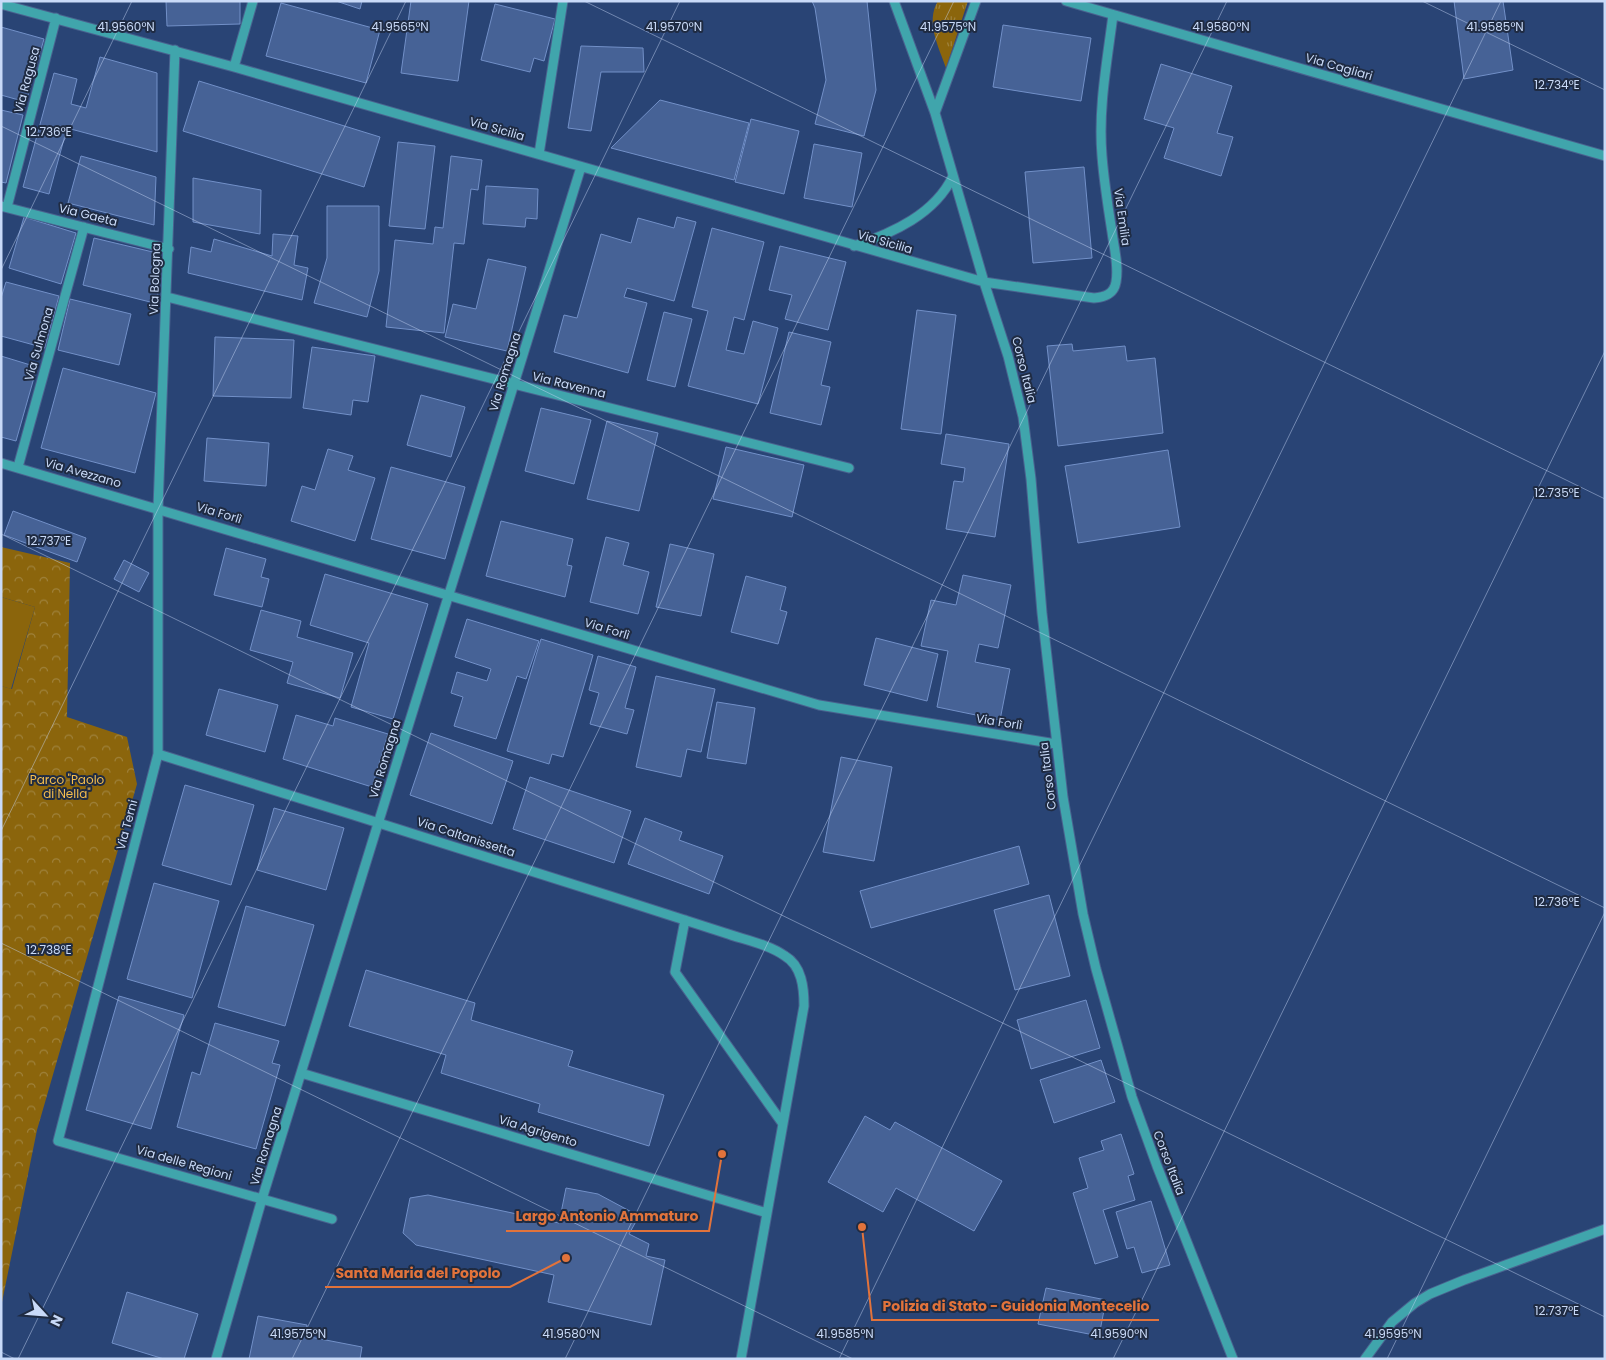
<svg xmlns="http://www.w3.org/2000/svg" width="1606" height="1360" viewBox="0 0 1606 1360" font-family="Poppins,sans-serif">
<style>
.grass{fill:url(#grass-tufts)}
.park{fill:url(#park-crowns)}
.garden{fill:#8b650c}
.building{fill:#466296;stroke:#7290c8}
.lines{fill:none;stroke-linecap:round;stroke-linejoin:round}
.minor-casing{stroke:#49628f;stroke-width:11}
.minor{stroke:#40a5ac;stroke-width:9}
.ticks{fill:none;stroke:#c9daf8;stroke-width:1;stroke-opacity:0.45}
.labels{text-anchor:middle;stroke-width:4;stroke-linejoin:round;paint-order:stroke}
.street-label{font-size:12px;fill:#c9daf8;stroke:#1f2b42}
.park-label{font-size:12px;fill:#f5be4f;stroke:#1f2b42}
.ticks-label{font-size:12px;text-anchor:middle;fill:#c9daf8;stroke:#1f2b42;stroke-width:4;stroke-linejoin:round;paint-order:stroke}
.leader{fill:none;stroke:#e2733b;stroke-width:2}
.callout-dot{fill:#e2733b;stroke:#1f2b42;stroke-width:2}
.callout-label{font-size:14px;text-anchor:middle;font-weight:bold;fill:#e2733b;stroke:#1f2b42;stroke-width:4;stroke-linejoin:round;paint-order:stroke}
</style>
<defs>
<pattern id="grass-tufts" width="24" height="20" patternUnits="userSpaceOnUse" patternTransform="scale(1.25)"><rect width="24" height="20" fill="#8b650c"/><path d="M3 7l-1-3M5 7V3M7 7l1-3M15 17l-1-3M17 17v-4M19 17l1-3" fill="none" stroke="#9f823c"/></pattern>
<pattern id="park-crowns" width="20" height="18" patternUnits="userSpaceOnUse" patternTransform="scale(1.25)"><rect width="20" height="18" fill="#8b650c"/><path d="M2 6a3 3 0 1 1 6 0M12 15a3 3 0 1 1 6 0" fill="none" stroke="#9f823c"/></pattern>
</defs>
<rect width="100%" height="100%" fill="#294475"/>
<path class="grass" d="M938,1H968L946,68C939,47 925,22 938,1Z"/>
<path class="park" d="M1,547L70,563L67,717L127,737L137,784L37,1130L1,1307V686L12,689L35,607L1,597Z"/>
<path class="garden" d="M1,597L35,607L11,689L1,686Z"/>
<path class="building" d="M166,1H240V24L167,26Z
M336,1H362L360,9Z
M411,1H469L458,81L401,73Z
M812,1H867L876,90L864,136L815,124L826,80L815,8Z
M1454,1H1503L1513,70L1464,79Z
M281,3L380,30L366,83L266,56Z
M495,4L555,19L544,61L534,58L530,72L481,60Z
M1003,25L1091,38L1081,101L993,87Z
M1,27L44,39L26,102L1,95Z
M581,46L643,48L644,72H601L591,131L568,128Z
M100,57L157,73V152L67,128L49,194L23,187L54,73L77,79L71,104L86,108Z
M1161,64L1232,86L1217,133L1233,137L1221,176L1164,158L1174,128L1144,119Z
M199,81L380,137L364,187L183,131Z
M660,100L749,123L734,180L611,148Z
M1,110L23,115L6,183L1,182Z
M751,119L799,131L784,194L735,182Z
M398,142L435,146L425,229L389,226Z
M814,144L862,153L852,207L804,198Z
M81,156L156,177L154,225L68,203Z
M451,156L482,160L478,190L471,189L464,244L454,243L444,333L386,327L395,240L433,244L435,227L443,228Z
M1084,167L1092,258L1033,263L1025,172Z
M193,178L261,190L260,234L193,222Z
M486,186L538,189L537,219L526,218L525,227L483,224Z
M327,206H379V271L367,317L314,303L327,258Z
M24,217L76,233L61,284L9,268Z
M677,217L696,222L674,301L627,288L624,297L647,303L628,373L554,352L564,315L577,318L601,234L631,243L638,218L674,228Z
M712,228L764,242L744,320L734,317L726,350L744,354L753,321L778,328L758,404L688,386L708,311L692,307Z
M273,234L298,236L294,265L308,268L302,300L188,273L191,247L211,252L214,239L272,256Z
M94,238L157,253L158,304L83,285Z
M780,246L846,262L828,330L785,319L792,295L769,290Z
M488,259L526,267L507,351L445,337L453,304L476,309Z
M6,282L59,296L45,348L1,336V298Z
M70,299L131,314L119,365L58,350Z
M917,310L956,315L941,434L901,429Z
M664,312L692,319L675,387L647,380Z
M789,332L831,342L821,385L830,387L821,425L770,413Z
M215,337L294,340L291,398L213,396Z
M1072,344L1073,351L1125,346L1127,361L1155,358L1163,433L1058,446L1047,346Z
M312,347L375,356L368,402L353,400L351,415L303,408Z
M1,356L37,367L16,441L1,437Z
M63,368L156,393L135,473L41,448Z
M421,395L465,407L451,457L407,445Z
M541,408L591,420L574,484L525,471Z
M607,421L658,433L639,511L587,499Z
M946,434L1009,444L995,537L946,529L954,481L963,482L965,468L941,464Z
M207,438L269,443L266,486L204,481Z
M726,447L804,465L792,517L713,499Z
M328,449L353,456L348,470L375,478L355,541L291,521L302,486L315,490Z
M1168,450L1180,527L1078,543L1065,466Z
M391,467L465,487L445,559L371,539Z
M13,511L86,538L77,562L4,535Z
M501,521L573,539L567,565L572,566L565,597L486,576Z
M606,537L629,543L623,565L649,572L638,614L590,602Z
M670,544L714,554L701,616L656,607Z
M226,548L266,559L261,577L269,579L262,607L214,595Z
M124,560L149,573L139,592L114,579Z
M325,574L428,604L393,719L351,707L369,643L310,625Z
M963,575L1011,585L998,648L979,644L975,662L1010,669L1000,720L937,707L948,651L921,646L931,600L956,605Z
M746,576L786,587L780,610L787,612L778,644L731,632Z
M261,610L301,621L297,637L353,653L340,698L287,683L293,662L250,650Z
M467,619L539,641L526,679L517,676L496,739L454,726L463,697L451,693L457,672L487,681L491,669L455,657Z
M876,638L938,654L927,701L864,685Z
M541,639L593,655L563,757L552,754L549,764L507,751Z
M598,656L636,667L625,708L634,710L627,734L590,724L599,693L589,690Z
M656,676L715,689L701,752L687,749L681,777L636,767Z
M219,689L278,705L265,752L206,735Z
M717,702L755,708L746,764L707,758Z
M296,715L333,726L335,718L388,734L372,787L283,759Z
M431,733L513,761L492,824L410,795Z
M841,757L892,767L874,861L823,852Z
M530,777L631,811L614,863L513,829Z
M185,785L254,805L231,885L162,865Z
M274,808L344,828L326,890L257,870Z
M645,818L682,832L679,840L723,856L709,894L628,864Z
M1019,846L1029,884L871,928L860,891Z
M154,883L219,901L192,998L127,979Z
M1049,895L1070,976L1015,990L994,910Z
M246,906L314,925L285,1026L218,1007Z
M366,970L475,1003L471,1020L573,1051L568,1066L664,1095L649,1146L538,1112L540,1104L441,1073L446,1055L349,1026Z
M119,996L184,1015L151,1129L86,1110Z
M1086,1000L1100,1048L1031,1069L1017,1020Z
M215,1023L279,1041L272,1063L280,1065L256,1149L177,1127L192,1072L200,1075Z
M1101,1060L1115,1102L1054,1123L1040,1080Z
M865,1116L890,1130L895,1122L1002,1181L974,1231L896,1188L883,1212L828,1182Z
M1121,1134L1134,1174L1128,1176L1135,1200L1103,1210L1118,1257L1095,1264L1073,1193L1088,1188L1079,1158L1104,1150L1101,1141Z
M566,1188L598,1194L639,1216L629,1234L649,1244L646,1256L665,1260L651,1325L548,1302L554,1275L416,1245L403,1233L410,1198L428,1195L559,1223Z
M1151,1201L1170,1265L1142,1273L1134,1247L1127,1249L1116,1212Z
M1046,1288L1106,1300L1099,1336L1038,1324Z
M127,1292L198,1314L184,1359H164L112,1343Z
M258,1316L307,1325L305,1336L362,1347L360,1359H249Z"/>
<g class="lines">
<defs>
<path id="minor" d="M894,1L935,113L984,282L1008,356L1023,417L1031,479L1042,613L1063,797L1083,914L1096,969L1132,1097L1157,1166L1233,1359
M1066,1L1605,156
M1,4L234,67L984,282L1094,298C1105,297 1114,294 1116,282C1119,266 1114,248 1112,232C1108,207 1104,182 1102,156C1098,109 1107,62 1113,15
M175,50L158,508V754L58,1141L332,1219
M234,67L253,1
M935,113L976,1
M539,154L563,1
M1,206L169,249
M7,207L56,18
M854,246C893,233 935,214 953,176
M167,297L849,468
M1,463L819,705L1056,744
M18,467L84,227
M158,754C309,801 459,848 610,896C648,908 687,921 725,933C745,940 768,944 785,956C802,966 804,988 804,1006L741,1359
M685,920L675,972L783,1124
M301,1073L767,1213
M216,1359L262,1199L581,167
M1365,1359L1392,1322L1415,1303L1430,1294L1464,1280L1605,1229"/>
</defs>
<use href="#minor" class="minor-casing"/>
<use href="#minor" class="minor"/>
</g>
<path class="ticks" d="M584,1L1605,499M1422,1L1605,90M1,126L1605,908M1,270L132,1M1,534L1605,1317M1,831L406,1M1,943L853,1359M1,1352L15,1359M18,1359L680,1M292,1359L954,1M565,1359L1227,1M839,1359L1501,1M1113,1359L1605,351M1387,1359L1605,912"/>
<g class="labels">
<g class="street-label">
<text transform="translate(1339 67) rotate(16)" y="4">Via Cagliari</text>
<text transform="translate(27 80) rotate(-75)" y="4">Via Ragusa</text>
<text transform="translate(497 129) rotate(16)" y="4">Via Sicilia</text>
<text transform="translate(88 215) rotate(14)" y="4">Via Gaeta</text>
<text transform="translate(1122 217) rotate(82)" y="4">Via Emilia</text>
<text transform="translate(885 242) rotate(16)" y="4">Via Sicilia</text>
<text transform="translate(155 279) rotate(-88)" y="4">Via Bologna</text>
<text transform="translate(39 344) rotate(-74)" y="4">Via Sulmona</text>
<text transform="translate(1024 370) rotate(76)" y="4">Corso Italia</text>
<text transform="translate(505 372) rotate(-73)" y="4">Via Romagna</text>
<text transform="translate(569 385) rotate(14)" y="4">Via Ravenna</text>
<text transform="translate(83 473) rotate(16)" y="4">Via Avezzano</text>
<text transform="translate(219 513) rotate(17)" y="4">Via Forlì</text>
<text transform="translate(607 629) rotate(17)" y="4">Via Forlì</text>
<text transform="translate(999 722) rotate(9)" y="4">Via Forlì</text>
<text transform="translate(385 759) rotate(-73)" y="4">Via Romagna</text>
<text transform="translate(1048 776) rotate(-97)" y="4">Corso Italia</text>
<text transform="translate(127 825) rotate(-75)" y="4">Via Terni</text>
<text transform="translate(466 837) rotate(18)" y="4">Via Caltanissetta</text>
<text transform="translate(538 1131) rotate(17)" y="4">Via Agrigento</text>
<text transform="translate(266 1146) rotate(-73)" y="4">Via Romagna</text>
<text transform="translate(184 1163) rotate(16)" y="4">Via delle Regioni</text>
<text transform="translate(1169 1163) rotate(69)" y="4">Corso Italia</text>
</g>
<g class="park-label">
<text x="67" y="784">Parco "Paolo<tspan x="67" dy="14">di Nella"</tspan></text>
</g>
</g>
<g class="ticks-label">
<text x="126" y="31">41.9560°N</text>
<text x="400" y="31">41.9565°N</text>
<text x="674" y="31">41.9570°N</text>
<text x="948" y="31">41.9575°N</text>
<text x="1221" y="31">41.9580°N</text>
<text x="1495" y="31">41.9585°N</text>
<text x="1557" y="89">12.734°E</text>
<text x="49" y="136">12.736°E</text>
<text x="1557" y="497">12.735°E</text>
<text x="49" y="545">12.737°E</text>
<text x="1557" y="906">12.736°E</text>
<text x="49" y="954">12.738°E</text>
<text x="1557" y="1315">12.737°E</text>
<text x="298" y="1338">41.9575°N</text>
<text x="571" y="1338">41.9580°N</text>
<text x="845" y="1338">41.9585°N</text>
<text x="1119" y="1338">41.9590°N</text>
<text x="1393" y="1338">41.9595°N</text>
</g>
<path class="leader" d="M722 1154L709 1231H506M566 1258L510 1287H325M862 1227L872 1320H1159"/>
<g class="callout-dot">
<circle cx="722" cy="1154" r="5"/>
<circle cx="566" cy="1258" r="5"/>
<circle cx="862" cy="1227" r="5"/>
</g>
<g class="callout-label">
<text x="607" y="1221">Largo Antonio Ammaturo</text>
<text x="418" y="1278">Santa Maria del Popolo</text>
<text x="1016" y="1311">Polizia di Stato - Guidonia Montecelio</text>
</g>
<rect width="1606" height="1360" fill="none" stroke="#c9daf8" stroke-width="5"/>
<g transform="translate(45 1315) rotate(116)" stroke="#1f2b42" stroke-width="4" paint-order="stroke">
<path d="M0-4L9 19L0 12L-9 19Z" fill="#c9daf8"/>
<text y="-8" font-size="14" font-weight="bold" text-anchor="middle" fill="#c9daf8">N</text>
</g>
</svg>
